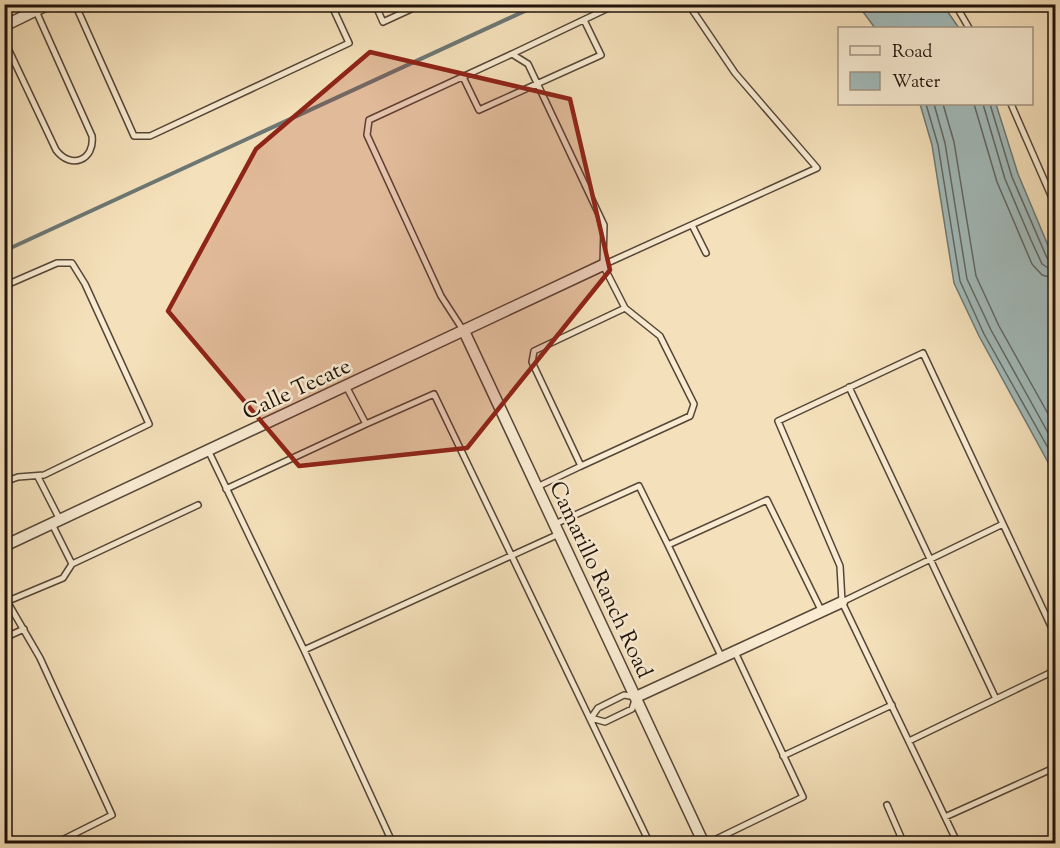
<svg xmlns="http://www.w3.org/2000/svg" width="1060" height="848" viewBox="0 0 1060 848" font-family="'Sorts Mill Goudy',serif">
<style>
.water{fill:#a1baba;stroke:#6d7774;stroke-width:1.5}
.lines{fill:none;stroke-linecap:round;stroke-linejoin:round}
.shore{stroke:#606662;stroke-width:1.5}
.stream{stroke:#6d7774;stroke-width:4}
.lane-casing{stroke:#554637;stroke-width:8}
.street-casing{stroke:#554637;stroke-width:13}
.lane{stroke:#f8ebd2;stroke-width:5}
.street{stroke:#f8ebd2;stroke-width:10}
.marked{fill:#8f2418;fill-opacity:0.2;stroke:#8f2418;stroke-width:4.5;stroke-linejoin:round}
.labels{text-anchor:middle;stroke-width:5;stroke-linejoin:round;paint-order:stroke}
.street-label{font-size:22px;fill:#20130b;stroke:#f8ebd2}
</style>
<rect width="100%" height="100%" fill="#f4e0ba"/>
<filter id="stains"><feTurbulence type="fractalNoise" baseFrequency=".00333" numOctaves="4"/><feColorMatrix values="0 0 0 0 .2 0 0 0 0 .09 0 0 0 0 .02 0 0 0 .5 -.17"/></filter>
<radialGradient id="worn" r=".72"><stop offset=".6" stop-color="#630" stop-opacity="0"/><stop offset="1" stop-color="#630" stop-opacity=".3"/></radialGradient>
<path class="water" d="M858,5H943L959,28H875Z
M920,104H996L1018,174L1055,262V475L979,336L954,283L932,145Z"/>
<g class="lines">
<path class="shore" d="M926,104L938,145L960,281L984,334L1056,462
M934,104L945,143L967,279L991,330L1056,447
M943,104L954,142L976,276L999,326L1056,428
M974,104L997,182L1032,264L1042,275L1056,279
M983,104L1005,179L1031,240L1042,264L1048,268L1056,269
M990,104L1012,177L1047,258L1051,261L1056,262"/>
<path class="stream" d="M4,251L540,4"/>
<defs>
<path id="lane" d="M75,4L134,136H150L349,43L331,4
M375,4L383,22L422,4
M955,4L969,28
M4,40L56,150C71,170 95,160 92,136L36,11
M512,54L617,4
M463,77L479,110L601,55L584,20
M1011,104L1056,207
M692,225L706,253
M603,265L817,168L735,73L691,8L683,4
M4,286L57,263H72L85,284L149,424L44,475L18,477L4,482
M463,330L441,296L367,135L369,120L512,54L528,64L604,225L603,265L625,308L660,336L694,404L690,416L581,466L532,362L534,351L625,308
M346,386L366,424L434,394L650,844
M849,387L996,699
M208,450L304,650L393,844
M38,477L60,520
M537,487L581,466
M226,489L366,424
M555,524L639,486L668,545
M72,564L198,505
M4,596L40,658L112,815L54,844
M8,601L63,578L72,564L52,524
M842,602L1003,524L1056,637
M4,638L24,629
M304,650L559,534
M722,658L668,545L767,500L822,612
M624,695L636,697L632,709L605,722L591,718L598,708Z
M909,741L1056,670
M783,756L892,705
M887,805L904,844
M945,817L1056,767
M706,844L803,797L735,652
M960,844L956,840L842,602L840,566L778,421L923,353L1003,524"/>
<path id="street" d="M4,26L49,4
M464,331L704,844
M4,546L603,265
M636,697L842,602"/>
</defs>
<use href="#lane" class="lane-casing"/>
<use href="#street" class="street-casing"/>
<use href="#lane" class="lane"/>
<use href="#street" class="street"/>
</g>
<path class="marked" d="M370,52L570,99L610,270L467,448L299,466L168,311L256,149Z"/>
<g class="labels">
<g class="street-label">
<text transform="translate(296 388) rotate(-25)" y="8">Calle Tecate</text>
<text transform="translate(602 579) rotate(65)" y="8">Camarillo Ranch Road</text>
</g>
</g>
<rect width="1060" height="848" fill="none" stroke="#f4e0ba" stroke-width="24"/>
<rect x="6" y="6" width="1048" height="836" fill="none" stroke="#20130b" stroke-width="3"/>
<rect x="12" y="12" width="1036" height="824" fill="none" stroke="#20130b" stroke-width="1.5"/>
<rect x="838" y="27" width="195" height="78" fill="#f8ebd2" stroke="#a29582" stroke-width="1.5"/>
<rect x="850" y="46" width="30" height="9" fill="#f8ebd2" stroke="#a29582" stroke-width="1.5"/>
<text x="892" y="57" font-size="18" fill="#20130b">Road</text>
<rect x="850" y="72" width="30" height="18" fill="#a1baba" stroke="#a29582" stroke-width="1.5"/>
<text x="892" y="87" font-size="18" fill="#20130b">Water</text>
<rect width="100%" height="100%" filter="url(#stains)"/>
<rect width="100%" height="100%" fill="url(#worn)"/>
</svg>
